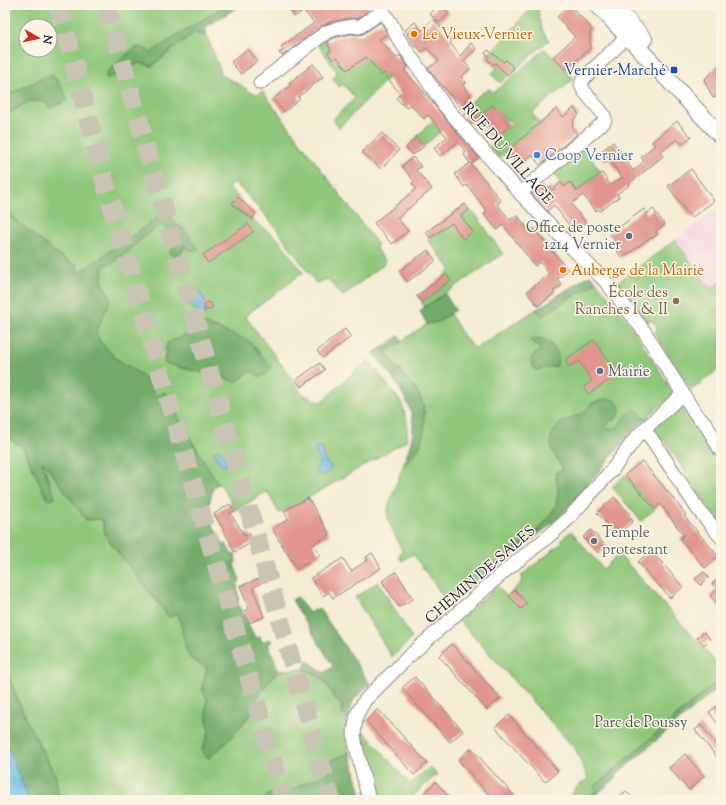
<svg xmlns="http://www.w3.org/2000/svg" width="726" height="805" viewBox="0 0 726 805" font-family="'Sorts Mill Goudy',serif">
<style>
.built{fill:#f2cfe1}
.green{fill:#8fc77a;stroke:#58745a;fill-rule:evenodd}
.forest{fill:#73ac6a;stroke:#4a6752}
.water{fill:#6db9e6;stroke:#486e90}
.building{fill:#e1958e}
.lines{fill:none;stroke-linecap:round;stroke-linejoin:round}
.highway-tunnel{stroke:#cac4b5;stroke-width:19;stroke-dasharray:19 10;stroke-linecap:butt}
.minor-casing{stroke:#8b8787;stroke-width:15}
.major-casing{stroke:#8b8787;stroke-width:18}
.minor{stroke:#fff;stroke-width:13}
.major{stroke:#fff;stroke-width:16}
.food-dot{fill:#e8710a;stroke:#fcf5e5;stroke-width:1.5}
.transit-dot{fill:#1a4fb4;stroke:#fcf5e5;stroke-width:1.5}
.shop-dot{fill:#3f7fe0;stroke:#fcf5e5;stroke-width:1.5}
.service-dot{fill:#5c6f8a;stroke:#fcf5e5;stroke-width:1.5}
.education-dot{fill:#8d6e63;stroke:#fcf5e5;stroke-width:1.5}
.worship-dot{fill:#6b7280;stroke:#fcf5e5;stroke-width:1.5}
.labels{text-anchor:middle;stroke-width:3;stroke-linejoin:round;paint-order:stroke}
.food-label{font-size:15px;fill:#c56008;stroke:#fcf5e5;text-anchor:start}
.transit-label{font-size:15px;fill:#164399;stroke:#fcf5e5;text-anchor:end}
.street-label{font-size:15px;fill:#22223b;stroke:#fcf5e5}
.shop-label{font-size:15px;fill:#366cbe;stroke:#fcf5e5;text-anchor:start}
.service-label{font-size:15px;fill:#4e5e75;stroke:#fcf5e5;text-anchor:end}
.education-label{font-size:15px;fill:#785e54;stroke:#fcf5e5;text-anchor:end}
.worship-label{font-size:15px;fill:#5b616d;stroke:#fcf5e5;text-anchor:start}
.park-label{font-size:15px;fill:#485c51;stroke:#fcf5e5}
</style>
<rect width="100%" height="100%" fill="#fcf5e5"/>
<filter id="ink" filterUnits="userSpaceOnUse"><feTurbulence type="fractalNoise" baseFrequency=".025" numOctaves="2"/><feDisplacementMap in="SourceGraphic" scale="8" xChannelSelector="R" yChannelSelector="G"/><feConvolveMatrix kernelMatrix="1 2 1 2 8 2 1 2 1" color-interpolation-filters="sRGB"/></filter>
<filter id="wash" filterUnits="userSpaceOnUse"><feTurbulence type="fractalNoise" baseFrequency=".012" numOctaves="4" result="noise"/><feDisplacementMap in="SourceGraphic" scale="16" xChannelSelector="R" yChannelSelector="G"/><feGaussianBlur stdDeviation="0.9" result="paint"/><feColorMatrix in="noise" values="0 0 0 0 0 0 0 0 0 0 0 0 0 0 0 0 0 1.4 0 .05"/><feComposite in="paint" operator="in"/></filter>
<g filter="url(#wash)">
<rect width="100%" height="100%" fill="#f4ecd3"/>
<path class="built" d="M721,206V368L702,381L700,384L691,390L655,334L657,326L653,321L646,320L617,283Z"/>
<path class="green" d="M5,5H226L194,25V26L183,31L151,54L144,48L106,78L137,64L141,63L152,66L193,33L207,36L222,75L247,89L250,92L258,94L262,91L378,245L375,247L386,262L343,296L328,279L316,283L273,224L235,182L228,188L238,197L232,203L234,206L279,240L303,273L245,316L293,380L302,394L321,402L368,360L401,402L407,421V436L406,441L308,498L279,513L267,491L236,510L221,485L218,484L185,430L165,392L156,396L142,375L114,357L100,341L84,314L74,264L71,263L57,254L5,211V116L29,101L45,102L51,74L5,96ZM26,26H50V50H26Z
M534,5H538C539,18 540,30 549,40L500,83L491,74L497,69L486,58Z
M325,38L332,52H365L370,61L380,73L382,71L388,78L339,128L333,119L355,98L343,84L339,87L333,78L336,75L337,72L317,43Z
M545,49L574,79L532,113L540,123L499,158L490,147L496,142L493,139L512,124L508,119L506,121L492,105L474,121L463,108L482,93L489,89L494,92Z
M433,120L444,128L422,148L420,146L422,144L416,137Z
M583,147L601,172L598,174V176L575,192L570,189L573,186L570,182L564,187L552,172Z
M469,210L476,215L503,254L425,307L421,302L451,280L446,274L451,270L428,240Z
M675,240L710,289L721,282V368L702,381L700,384L691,390L655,334L657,326L653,321L646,320L617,283Z
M590,275C623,310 647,351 672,391V395L633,430L577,498L559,471L555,473C562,500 556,510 538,530L467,588H461L451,596H443L413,554L402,561L399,557L402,550L388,520V508L390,501L403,466L415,454L424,415L423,405L419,394L385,352L427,324L438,322L450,314L461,332L472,347L476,348Z
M682,403L696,423L695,426L721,467V526L664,440L656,439L651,427Z
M5,436L23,447L47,499L55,498L41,462L45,464L102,518L105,533L110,542L169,616L178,612L187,652L207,668L202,689L207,699L206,710L209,733L202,750L242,725L255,709L257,697L262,690L275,674L279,671L285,670L304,669L315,674L323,679L334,697L341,705L343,715L348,717C346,729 347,741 349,753L330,761V772L293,789L267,795L265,800H60L58,793L56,777L27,721L9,678L7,670L5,650Z
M625,475L655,509L641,521L612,487Z
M571,531L603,569L619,554L721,668V678L594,787L596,790L586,800H570C571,790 581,784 588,778L576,750L459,620L463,616H464L497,586L507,596L521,583L522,575L563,542L561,540Z
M378,582L412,638L392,657L355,597Z
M363,731L410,784L430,767L437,774L413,796L416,800H377L363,736Z"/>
<path class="forest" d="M226,5H240V6L205,27L207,36L193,33L152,66L141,63L137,64L106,79L107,72L135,48C143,46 145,49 151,53L183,31L193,26L194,25Z
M51,74L61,85L68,100L50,108L45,102L29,101L5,116V96Z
M5,211L57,254L71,263L77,264V274L166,212L170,213L172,220L189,234L192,241L199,249C194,253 189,249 184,246L182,252L176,255H171V249L176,244L175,240L169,233L166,226L159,225L153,229L117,261L107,264L103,268L102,281L111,298L96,332L100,341L114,357L142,375L156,396L165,392L185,430L218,484L213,488L207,514L223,544H226L232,555L235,554L236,562L234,565L240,580L237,586L239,600L237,601L248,625L256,638L260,637L262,642L269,639H270L272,642L268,644L279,671L275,674L262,690L257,697L255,709L227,742L209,758L205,756L202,750L209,733L206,710L207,699L202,689L207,668L190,658L187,652L178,613L169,617L110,542L105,533L102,519L86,520L45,464L42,462L55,498L51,500L47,499L23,447L5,436Z
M590,275L596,282L542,316L536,310Z
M445,294L455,310L438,322L427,324L420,311L423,308Z
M195,323L207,324L212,327L216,328L249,341L271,366C270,373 265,375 259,377L255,372H249L237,382L164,363L167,343L184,336Z
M399,336L403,341L385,352L419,394L423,405L424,415V431L420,446L415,454L403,466C407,453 413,440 413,426C413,400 388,373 374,353Z
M536,338L543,339L550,343L557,352L558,356L557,366L535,370C531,364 530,361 533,355L537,353L540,350L538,346L531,341V339Z
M605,399C608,399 613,399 615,401C622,405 621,415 615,419C613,420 611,420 609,421L608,424L606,427C618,432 619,425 625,417C627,415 630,412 633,410H637L646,419L633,430L577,498L559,518L483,578L481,576L538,530C556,510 562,500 555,473L563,469L552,450L551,443V437L554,430L561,423L583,413L592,403Z
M297,597L309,613L319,608L370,684L354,699L348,717L343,715L341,705L334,697L323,679L315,674L304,669L307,660L324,673L333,666L292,600Z
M5,650L7,670L9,678L27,721L56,777L58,793L60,800H29L5,741Z
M721,678V685L616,775L617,777L590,800L588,798L596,790L594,787Z
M350,752L362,798L356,800H265L267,795L293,789L330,772V761Z"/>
<path class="water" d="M192,290C204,290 203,298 208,306L204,315C195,310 176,299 192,290Z
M319,446C325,448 322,450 323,455C324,458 325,461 326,463L330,465L331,467L329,473L324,475L316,474L317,467L320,464L319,460L320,458L318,456H316L315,449L316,447Z
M216,450H220L224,456L227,463L225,466L222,465L217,459L214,453Z
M5,741L29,800H5Z"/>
<g id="blocks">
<path class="building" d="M287,5H320L324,10L333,5H366L370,10L357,19L349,18L330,22L322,26L282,56L279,53L284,50L281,47L314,23L304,11L294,17Z
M439,5H441L449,13L439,23L430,14Z
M570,5L592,29L590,32V44L592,46L566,70L553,57L575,37L557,17Z
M433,19L452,41L450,43L460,56L471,43L476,49L464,61L470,69L461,77L466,82L463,85L471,96L464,101L478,118L471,124L464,116L466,114L434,76L428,68L439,61L427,48L422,52L416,45L415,46L407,35L408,34L405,30L415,22L422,31Z
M381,22L387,34L379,39L396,58L400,55L408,67L404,70L430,99L438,110L479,158L471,164L484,180H485L501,201L497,204L510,220L517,215L530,232L534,228L553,253L554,252L568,270L557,279L562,285L553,291L555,293L538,306L527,292L549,274L540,262L535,266L503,225L497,230L484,214L487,211L467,185L464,187L455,174L470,163L464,155L466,152L458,142L440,156L434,148L447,137L428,115L424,119L410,104L406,108L396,98L400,94L384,73L382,75L366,57L347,70L337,57L332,60L328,52L331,51L327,42L334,38L351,34L358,35L363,34Z
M248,49L257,61L241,74L231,62Z
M488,50L504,62L506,60L514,68L507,75L495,63L493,65L487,59L489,57L485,53Z
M721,63V95L713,98L704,80Z
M313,64L323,77L298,97L300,99L284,112L273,99L291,85L289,83Z
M492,105L510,126L495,138L478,118Z
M574,108L579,115L574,119L572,128L577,134L540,165L532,155L518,166L507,151L556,109L563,117Z
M677,121L691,137L682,144L677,139L660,152L663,156L629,184L630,185L617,194L619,197L600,211L598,209L596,211L583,195L571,204L586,223L574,232L554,205L547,211L532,194L542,185L545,190L550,186L553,190L561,182L564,187L570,182L577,191L602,173L610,185L622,178L609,159L605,161L599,153L613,142L621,152L633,171L644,161L641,157L655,145L652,142Z
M382,133L399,150L381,169L362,152Z
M416,137L424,146L413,155L406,148Z
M413,157L421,167L416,170L432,189L397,218L408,231L392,244L374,223L416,189L412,183L414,181L402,166Z
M691,169L714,201L691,218L668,186Z
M238,197L256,214L252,219L234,206L232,203Z
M465,204L469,210L461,216L473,232L463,239L452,223L430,238L426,232Z
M644,209L647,214L653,209L665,225L655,232L658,234L651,239L650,238L622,258L616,250L619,247L610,234Z
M248,224L253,232L208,263L203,255Z
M428,250L436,261L407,282L399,271Z
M446,274L451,280L422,302L417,296Z
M204 306a4 4 0 1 1 8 0a4 4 0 1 1-8 0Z
M345,329L351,337L323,358L317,351Z
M594,340L617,375L588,394L584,387L592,381L579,361L569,367L565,360Z
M320,363L325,370L301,387L296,380Z
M642,461L673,498L686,515L684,516L718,556L705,568L680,539L684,535L679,529L660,504L655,509L625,475Z
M614,497L630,514L628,516L633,521L620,533L615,528L613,530L597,513Z
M308,498L330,535L313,544L320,555L297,569L272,529L288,519L284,511Z
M230,504L235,511L230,513L245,536L249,533L254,541L235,552L230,545L232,544L223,531L224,530L214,514Z
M591,530L606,546L598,553L583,537Z
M651,550L683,587L670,598L638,562Z
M372,553L381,568L333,598L329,592L323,596L311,578L343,558L351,571L368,560L366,557Z
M267,567L273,576L253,588L264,617L249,623L244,611L249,609L240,586L261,578L258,573Z
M396,572L413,599L399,607L382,581Z
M704,572L709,577L701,585L695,579Z
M721,576V608L710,596L718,588L712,584Z
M515,590L527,604L521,609L509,596Z
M704,632L710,639L704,645L697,638Z
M452,644L500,698L487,710L439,656Z
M415,677L463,731L450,742L402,688Z
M721,703V728L709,712Z
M378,709L427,763L414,775L366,721Z
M509,715L558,771L545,782L495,727Z
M701,725L721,750V762L695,730Z
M471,748L518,800H494L458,760Z
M685,754L704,776L689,790L669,768Z
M436,782L452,800H428L423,794Z
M626,791L634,800H616Z"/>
</g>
</g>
<g filter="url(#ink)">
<use href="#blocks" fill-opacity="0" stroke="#8b8787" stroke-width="1"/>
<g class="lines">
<path class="highway-tunnel" d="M58,5L104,179L237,635L284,800
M106,5L331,800"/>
<defs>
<path id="minor" d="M379,5L392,25L398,38L444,105L520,193L566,242L606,282L644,331L693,410L698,417L705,423L721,451
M260,83L325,33L332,30L351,26L359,27L383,11
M520,193L604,122L605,119L604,115L584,91L581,85L583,79L634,30
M644,430L651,438L698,509L721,537
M369,800L355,742L354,732L357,714L365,700L409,656L505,571L549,536L567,520L612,470L638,435L683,394"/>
<path id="major" d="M598,5L721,136
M613,5L644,39"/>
</defs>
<use href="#minor" class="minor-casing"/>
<use href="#major" class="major-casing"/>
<use href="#minor" class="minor"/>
<use href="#major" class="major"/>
</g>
</g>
<g class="food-dot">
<circle cx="414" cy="34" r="4"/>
<circle cx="563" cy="270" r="4"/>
</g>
<rect class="transit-dot" x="670" y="66" width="8" height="8" rx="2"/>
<circle class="shop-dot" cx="537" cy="155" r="4"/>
<g class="service-dot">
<circle cx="629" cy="236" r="4"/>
<circle cx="600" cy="371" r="4"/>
</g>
<circle class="education-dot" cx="676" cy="301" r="4"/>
<circle class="worship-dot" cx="594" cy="541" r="4"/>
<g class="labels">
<g class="food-label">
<text x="422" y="39">Le Vieux-Vernier</text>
<text x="571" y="275">Auberge de la Mairie</text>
</g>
<g class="transit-label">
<text x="666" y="75">Vernier-Marché</text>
</g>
<g class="street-label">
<text transform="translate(508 153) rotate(49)" y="5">RUE DU VILLAGE</text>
<text transform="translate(480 574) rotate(-41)" y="5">CHEMIN DE-SALES</text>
</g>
<g class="shop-label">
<text x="545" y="160">Coop Vernier</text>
</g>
<g class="service-label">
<text x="621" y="232">Office de poste<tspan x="621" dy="17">1214 Vernier</tspan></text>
<text x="608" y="376" text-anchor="start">Mairie</text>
</g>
<g class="education-label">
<text x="668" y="297">École des<tspan x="668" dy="17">Ranches I &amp; II</tspan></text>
</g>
<g class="worship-label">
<text x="602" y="537">Temple<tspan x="602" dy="17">protestant</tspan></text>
</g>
<g class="park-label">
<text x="641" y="727">Parc de Poussy</text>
</g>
</g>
<rect width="726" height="805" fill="none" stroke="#fcf5e5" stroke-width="20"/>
<g transform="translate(38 38) rotate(99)"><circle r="19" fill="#fcf5e5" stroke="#a5a1a1"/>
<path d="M0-3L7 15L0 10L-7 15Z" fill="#c8321e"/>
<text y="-6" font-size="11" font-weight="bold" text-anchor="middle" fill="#22223b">N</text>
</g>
</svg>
